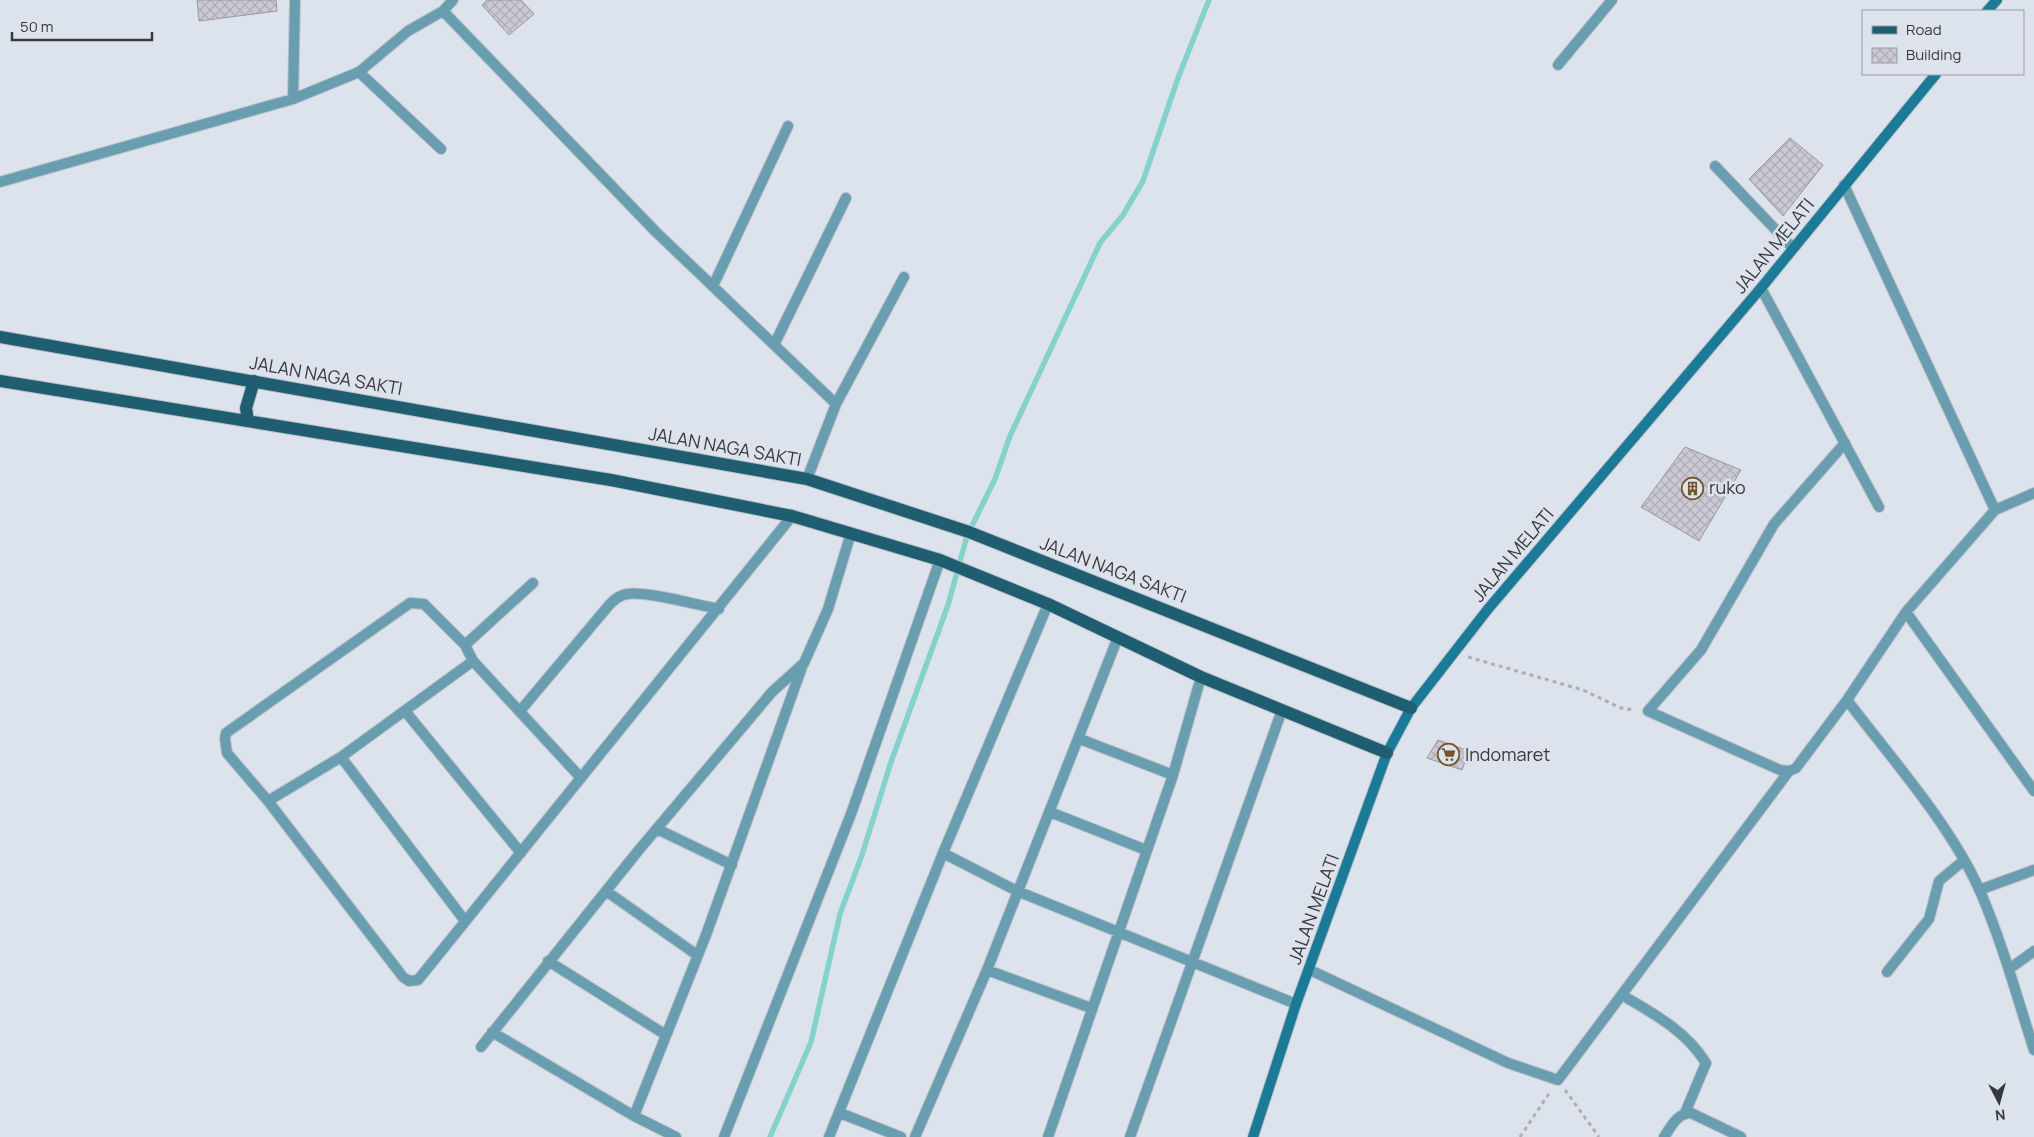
<svg xmlns="http://www.w3.org/2000/svg" width="2034" height="1137" viewBox="0 0 2034 1137" font-family="Manrope,sans-serif">
<style>
.lines{fill:none;stroke-linecap:round;stroke-linejoin:round}
.stream{stroke:#85d2cc;stroke-width:5.5}
.building{fill:url(#building-cross-hatch);stroke:#9998a2}
.minor-casing{stroke:#bcc1c9;stroke-width:12}
.secondary-casing{stroke:#bcc1c9;stroke-width:12}
.primary-casing{stroke:#bcc1c9;stroke-width:14}
.path{stroke:#abb0b7;stroke-width:3;stroke-dasharray:4 4;stroke-linecap:butt}
.minor{stroke:#699db0;stroke-width:10}
.secondary{stroke:#1b7a97;stroke-width:10}
.primary{stroke:#1f5d71;stroke-width:12}
.labels{text-anchor:middle;stroke-width:5;stroke-linejoin:round;paint-order:stroke}
.street-label{font-size:18px;fill:#36393c;stroke:#dde3ec}
.poi-label{font-size:18px;fill:#36393c;stroke:#dde3ec;text-anchor:start}
</style>
<defs>
<pattern id="building-cross-hatch" width="8" height="8" patternUnits="userSpaceOnUse" patternTransform="scale(1.25)"><rect width="8" height="8" fill="#cbc9d4"/><path d="M0 0l8 8M0 8l8-8" fill="none" stroke="#afadb7"/></pattern>
</defs>
<rect width="100%" height="100%" fill="#dde3ec"/>
<g class="lines">
<path class="stream" d="M770,1137L811,1042L840,914L862,855L891,762L948,605L967,536L995,479L1010,436L1100,243L1123,215L1143,181L1178,78L1209,0"/>
</g>
<path class="building" d="M197,0H276L277,11L199,21Z
M487,0H521L534,14L509,35L482,5Z
M1790,138L1823,165L1783,216L1749,179Z
M1685,447L1741,470L1699,541L1641,507Z
M1438,740L1469,751L1462,770L1427,758Z"/>
<g class="lines">
<defs>
<path id="minor" d="M443,11L656,232L836,404
M1558,65L1612,0
M359,72L441,149
M293,99L295,0
M1715,166L1793,248
M0,182L293,99L359,72L408,31L443,11L453,0
M1844,185L1995,510
M713,286L788,126
M1761,288L1879,507
M774,345L846,198
M1845,443L1774,524L1701,650L1648,711L1780,770L1789,771L1796,768L1847,700L1906,612L1920,596L1995,510L2034,493
M807,479L836,404L904,277
M1048,604L943,853L1017,891L1296,1004
M1906,612L2034,791
M465,645L533,583
M1847,700C1891,758 1950,824 1980,891C2002,942 2017,997 2034,1050
M405,711L521,853
M520,711L610,604C615,599 620,595 627,594C647,591 697,605 719,609
M1080,739L1173,775
M341,757L465,921
M581,778L473,661L465,645L424,604L410,603L226,733L225,739L227,753L268,801L403,977L409,981L418,980L792,516
M268,801L341,757L473,661
M1050,812L1146,850
M657,829L732,865
M1979,890L2034,870
M606,891L697,955
M548,961L666,1035
M2009,969L2034,951
M987,970L1091,1008
M1310,970L1508,1063L1558,1080L1789,771
M1887,972L1929,919L1939,881L1963,861
M1622,995C1654,1014 1685,1030 1706,1063L1685,1113
M492,1032L634,1116L676,1137
M481,1047L638,851L772,692L804,663L828,609L851,533
M840,1113L901,1137
M634,1116L706,935L802,667
M724,1137L851,814L940,560
M829,1137L943,853
M915,1137L987,970L1118,637
M1048,1137L1173,775L1201,677
M1130,1137L1282,710
M1664,1137C1671,1127 1677,1113 1691,1113L1741,1137"/>
<path id="secondary" d="M1987,11L1997,0
M1253,1137L1296,1004L1387,753L1411,708L1488,609L1761,288L1936,74"/>
<path id="primary" d="M0,337L807,479L969,532L1411,708
M0,381L611,480L792,516L940,560L1048,604L1201,677L1387,753
M248,421L246,408L254,381"/>
</defs>
<use href="#minor" class="minor-casing"/>
<use href="#secondary" class="secondary-casing"/>
<use href="#primary" class="primary-casing"/>
<path class="path" d="M1468,657L1583,690L1621,708L1635,710
M1565,1090L1599,1137
M1520,1137L1550,1092"/>
<use href="#minor" class="minor"/>
<use href="#secondary" class="secondary"/>
<use href="#primary" class="primary"/>
</g>
<defs>
<symbol id="building-ring" viewBox="-11 -11 22 22"><circle r="9.5" fill="#dde3ec" stroke="#74542a" stroke-width="1.5"/><path d="M-4-6H4V6H1V3H-1V6H-4ZM-2.5-4.3h1.7v1.8h-1.7ZM.8-4.3h1.7v1.8H.8ZM-2.5-1h1.7V.8h-1.7ZM.8-1h1.7V.8H.8Z" fill="#74542a"/></symbol>
<symbol id="supermarket-ring" viewBox="-11 -11 22 22"><circle r="9.5" fill="#dde3ec" stroke="#74542a" stroke-width="1.5"/><path d="M-6-5.5h2.5l.6 2H6L4.5 2H-2.5L-4.4-4H-6ZM-1.5 3.2a1.3 1.3 0 1 0 .1 0ZM3 3.2a1.3 1.3 0 1 0 .1 0Z" fill="#74542a"/></symbol>
</defs>
<g fill-rule="evenodd">
<use href="#building-ring" x="1680" y="476" width="25" height="25"/>
<use href="#supermarket-ring" x="1436" y="742" width="25" height="25"/>
</g>
<g class="labels">
<g class="street-label">
<text transform="translate(1774 246) rotate(-51)" y="6">JALAN MELATI</text>
<text transform="translate(326 376) rotate(10)" y="6">JALAN NAGA SAKTI</text>
<text transform="translate(725 447) rotate(10)" y="6">JALAN NAGA SAKTI</text>
<text transform="translate(1513 555) rotate(-50)" y="6">JALAN MELATI</text>
<text transform="translate(1113 570) rotate(21)" y="6">JALAN NAGA SAKTI</text>
<text transform="translate(1314 909) rotate(-70)" y="6">JALAN MELATI</text>
</g>
<g class="poi-label">
<text x="1709" y="494">ruko</text>
<text x="1465" y="761">Indomaret</text>
</g>
</g>
<rect x="1862" y="10" width="162" height="65" fill="#dde3ec" stroke="#9a9fa6"/>
<rect x="1872" y="26" width="25" height="8" fill="#1f5d71" stroke="#9a9fa6"/>
<text x="1906" y="35" font-size="15" fill="#36393c">Road</text>
<rect x="1872" y="48" width="25" height="15" fill="url(#building-cross-hatch)" stroke="#9a9fa6"/>
<text x="1906" y="60" font-size="15" fill="#36393c">Building</text>
<g transform="translate(1999 1102) rotate(174)" stroke="#dde3ec" stroke-width="4" paint-order="stroke">
<path d="M0-4L9 19L0 12L-9 19Z" fill="#36393c"/>
<text y="-8" font-size="14" font-weight="bold" text-anchor="middle" fill="#36393c">N</text>
</g>
<path d="M12 32v8h140v-8" fill="none" stroke="#36393c" stroke-width="2.5"/>
<text x="20" y="32" font-size="15" fill="#36393c" stroke="#dde3ec" stroke-width="4" paint-order="stroke">50 m</text>
</svg>
